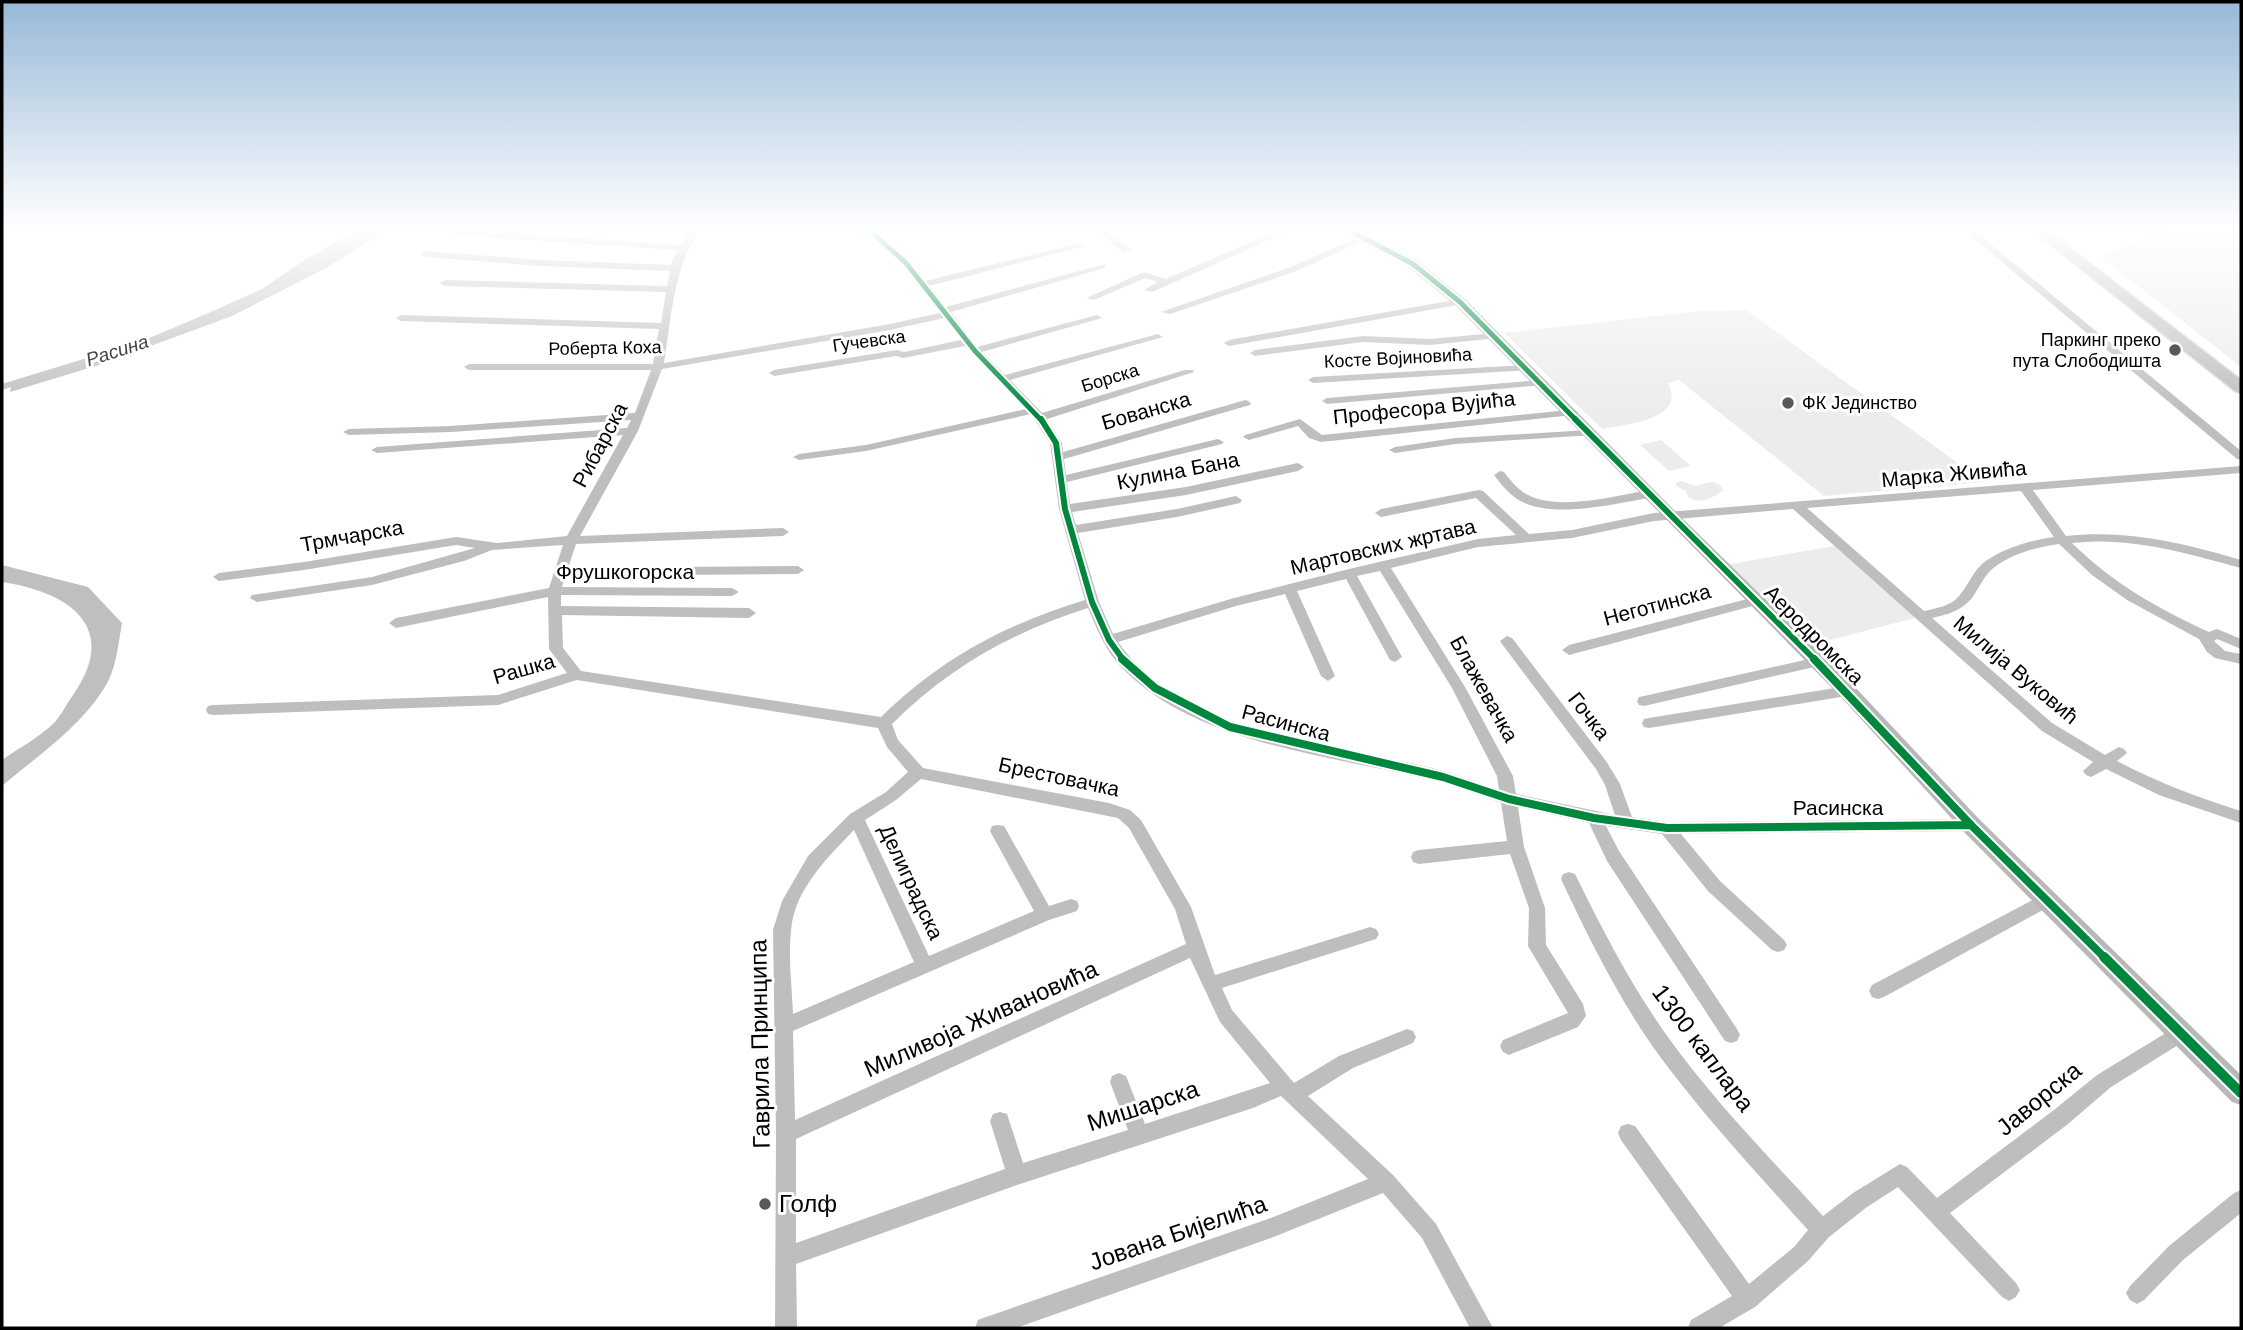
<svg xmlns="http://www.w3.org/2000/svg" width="2243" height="1330" viewBox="0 0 2243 1330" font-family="Helvetica,sans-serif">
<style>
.green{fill:#ececec}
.water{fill:#bfbfbf}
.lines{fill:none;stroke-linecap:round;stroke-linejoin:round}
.primary-casing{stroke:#dbdbdb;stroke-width:3}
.street{fill:#bebebe;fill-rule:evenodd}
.secondary{fill:#b8b8b8;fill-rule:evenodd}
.primary{fill:#bebebe;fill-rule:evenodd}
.cycleway-far3-casing{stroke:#fff;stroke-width:9}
.cycleway-far2-casing{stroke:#fff;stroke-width:10}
.cycleway-far1-casing{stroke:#fff;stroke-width:12}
.cycleway-casing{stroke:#fff;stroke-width:14}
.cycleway-far3{stroke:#00873e;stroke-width:5}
.cycleway-far2{stroke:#00873e;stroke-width:6}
.cycleway-far1{stroke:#00873e;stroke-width:8}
.cycleway{stroke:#00873e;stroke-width:10}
.poi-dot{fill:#595959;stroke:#fff;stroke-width:2.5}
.labels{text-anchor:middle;stroke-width:6;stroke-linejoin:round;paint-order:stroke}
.far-poi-label{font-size:18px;fill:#000;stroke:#fff;text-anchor:end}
.far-street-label{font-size:18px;fill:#000;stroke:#fff}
.far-water-label{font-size:19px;font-style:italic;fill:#444;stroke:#fff}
.street-label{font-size:21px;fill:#000;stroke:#fff}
.near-street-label{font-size:24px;fill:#000;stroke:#fff}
.near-poi-label{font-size:24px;fill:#000;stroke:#fff;text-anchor:start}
</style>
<rect width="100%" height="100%" fill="#fff"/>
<path class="green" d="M2171,227H2241V367L2101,257Z
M1746,310L1984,482L1824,496L1679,380L1668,383C1687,420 1626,424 1602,429L1504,333L1701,311Z
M1661,440L1691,466L1669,471L1640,445Z
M1681,481L1696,486C1706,483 1716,477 1723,490C1714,498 1699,505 1688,497L1686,491L1676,486V483Z
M1834,546L1915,618L1795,649L1714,567Z"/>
<path class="water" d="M362,227H391L328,267L232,316L99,365L10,392L11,387L2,390V384L142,341L206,314L262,289L309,257Z
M2,565L88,587L122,623C118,645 116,672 103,690C78,729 36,757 2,786V760C19,748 40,737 55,722C62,714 67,703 73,695C121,626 68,592 2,582Z"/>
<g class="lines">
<defs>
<path id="primary" d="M2028,227H2043L2241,380V393L2235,391Z"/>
</defs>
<use href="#primary" class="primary-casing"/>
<path class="street" d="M670,227H701C673,270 672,313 664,363L890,324L940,313L903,265L862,227H872L909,261L925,281L1080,243L1085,246L929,286L946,307L1105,264V268L951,312L977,347L1097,315L1102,318L982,352L1005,375L1158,334L1163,337L1010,380L1042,413L1185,370H1193L1194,372L1047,419L1062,443L1063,452L1242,401L1246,400L1251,403L1250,405L1064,459L1066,475L1218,439L1224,442L1222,444L1067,482L1070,504L1186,487L1298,463L1304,467L1298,471L1186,495L1072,512L1076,525L1177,509L1236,496L1242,500L1240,503L1177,517L1078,533L1099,602L1113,634L1234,598L1349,569L1478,539L1516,535L1476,498L1381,517L1375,513L1381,509L1479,490L1483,491L1529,534L1572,530L1654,513L2241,466V473L2033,490L2066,536C2125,529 2185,543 2241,560V568C2186,553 2130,536 2072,543C2112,583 2159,609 2209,632L2217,629L2241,639V649L2217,639L2214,641L2225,651L2241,654V664L2215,658L2207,652L2199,639L2127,600L2092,575L2059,544C2036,547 2006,555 1989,572C1983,579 1979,587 1974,595C1964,610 1949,614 1932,618L2052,723L2105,755L2119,747L2124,749L2127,753L2117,761C2157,782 2199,798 2241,811V823L2159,795L2106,769L2091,777L2086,775L2083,771L2093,762L2042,731L1793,509L1654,521L1572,538L1478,547L1391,568L1465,687L1513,776L1516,794L1615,815L1605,785L1596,769L1502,644L1500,641L1507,636L1512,638L1606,761L1620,784L1632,817L1667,822L1971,819L1977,821L1979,825L1977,829L1971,831L1681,834L1720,881L1784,940L1787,945L1784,950L1778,952L1772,950L1708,891L1662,834L1606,826L1619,851L1737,1029L1740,1035L1737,1041L1731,1043L1725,1041L1607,861L1589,823L1518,807L1524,847L1545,908L1546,945L1583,1004L1586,1016L1578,1027L1509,1055L1503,1052L1500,1046L1503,1040L1568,1013L1528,946L1529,908L1510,854L1419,864L1413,862L1411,857L1413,852L1419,850L1507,841L1501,803C1481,796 1461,788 1440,782C1339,756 1199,747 1122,668C1106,652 1097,629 1088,608C1012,632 948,668 892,724L898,740L923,768L1109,803L1130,810L1141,820L1191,907L1215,975L1370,927L1376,929L1379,934L1376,939L1222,988L1232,1010L1294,1083L1339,1056L1407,1029L1413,1031L1416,1037L1413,1043L1353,1068L1308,1096L1393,1175L1436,1224L1493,1328H1470L1422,1238L1383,1193L1271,1238L1016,1328H975L978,1320L986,1317L1271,1218L1368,1179L1281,1096L1253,1108L1017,1185L796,1264L797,1328H775L776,1134L773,930L782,901L808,856L850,814L886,792L908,772L887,747L878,728L577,680L498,705L213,715L208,714L206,710L208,706L213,705L498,695L567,673L549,649L548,597L396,628L389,623L396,618L549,588L563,545L492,550L464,561L372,585L257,602L250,598L252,595L372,577L475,548L456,545L304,570L219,581L213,577L219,573L304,562L456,537L497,543L567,536L623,435L377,453L371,450L377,447L627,428L631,420L451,432L349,435L343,432L349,429L451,426L635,413L651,370H469L464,367L469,364H653L659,329L401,321L396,318L401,315L661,323L666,292L445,286L440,283L445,280L667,286L670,271L541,266L425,257L420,254L425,251L541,260L671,265L677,250L456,235L451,232L456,229L680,245L690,231ZM944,318L961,340L904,352L897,350L774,370L769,373L774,376L896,356L903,358L965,346L1026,409L866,445L799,454L793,457L799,460L866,451L1031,414L1050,443L1059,509L1085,600C1004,625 942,658 881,717L581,671L563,648L562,615L749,618L756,613L749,608L561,606V595L732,596L739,592L732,588L562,587L565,576L798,574L804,570L798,566L568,568L576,544L783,536L789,532L783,528L580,536L638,431L662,369L890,330ZM2021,491L2054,537C2031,540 2000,549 1982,564C1972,573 1968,586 1959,596C1951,606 1937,608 1924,611L1807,508ZM1380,571L1452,688L1497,776L1499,790C1481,784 1462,776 1443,771C1337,742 1188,740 1118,642L1236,606L1285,594L1321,676L1328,681L1335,676L1297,591L1346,579L1390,660L1395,662L1402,657L1357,576ZM921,779L1118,818L1129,828L1175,909L1186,944L795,1120L793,1031L1049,920L1077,911L1079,906L1077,901L1071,899L1049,906L1004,826L998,825L992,826L990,831L1034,911L929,956L865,820L896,800ZM854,830L914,962L793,1014C792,987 788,958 791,931C794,890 827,858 854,830ZM1190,958L1220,1022L1270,1083L1145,1124L1126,1076L1119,1073L1112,1076L1110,1082L1128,1130L1023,1163L1007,1114L1000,1112L993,1114L990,1121L1005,1169L796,1243V1139Z
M1091,227H1101L1132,251L1124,253Z
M1135,227H1146L1139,231Z
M1286,227H1299L1152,292L1144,290L1158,282L1145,278L1094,300L1086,298L1144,272L1166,279Z
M1960,227H1970L2241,451V460L2237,459Z
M1362,236L1370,238L1294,272L1170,314L1161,312L1288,268Z
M1460,299L1465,302L1463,304L1229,346L1224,343L1229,340Z
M1494,333L1499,336L1498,338L1430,345L1363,342L1255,356L1250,353L1255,350L1363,336L1430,339Z
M1527,365L1531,366V370L1313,383L1308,380L1313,377Z
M1540,380L1544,381V385L1327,404L1322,401L1327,398Z
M1569,410L1573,411V415L1321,442L1309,438L1298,426L1249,440L1243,437L1245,435L1300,419L1322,435Z
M1589,430L1595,433L1593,435L1455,444L1395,453L1389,450L1395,447L1455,438Z
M1500,471L1504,472C1511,481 1518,490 1528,495C1558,511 1617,496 1649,490L1655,494L1649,498C1613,504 1550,520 1517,499C1508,493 1501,484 1494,475Z
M1755,597L1760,598L1762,601L1760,604L1569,655L1562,650L1569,645Z
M1818,657L1823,659L1825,662L1823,665L1644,706L1639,705L1637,701L1639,697L1644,696Z
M1847,686L1854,691L1847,696L1649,728L1644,727L1642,723L1644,719L1649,718Z
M1569,872L1575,874C1602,929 1630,983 1665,1033C1712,1099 1769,1157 1823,1216L1853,1193L1900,1164L1907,1167L1937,1198L2054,1110L2097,1075L2174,1028L2180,1026L2186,1028L2189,1034L2186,1040L2111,1087L2068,1124L1950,1213L2016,1283L2020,1290L2016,1297L2009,1301L2002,1297L1898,1187L1867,1207L1829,1237L1808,1261L1755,1307L1719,1328H1688L1691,1320L1732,1296L1621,1140L1618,1133L1621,1126L1628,1124L1635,1126L1749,1284L1794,1247L1808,1230C1755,1171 1700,1112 1653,1047C1617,995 1588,937 1561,879L1563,874Z
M2046,893L2052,895L2054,900L2052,905L1884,997L1878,999L1872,997L1869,991L1872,985Z
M2241,1190V1213L2183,1260L2144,1300L2137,1304L2130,1300L2126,1293L2130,1286L2169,1246L2234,1193Z"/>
<path class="secondary" d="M1337,227H1353L1418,261L1465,299L1676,512L1854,686L1979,819L2241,1075V1105L2232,1102L1963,831L1840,696L1455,305L1408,267Z"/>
<use href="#primary" class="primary"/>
<defs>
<path id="cycleway-far3" d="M866,227L906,263L975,351L1042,421
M1343,227L1413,264L1460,302L1577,421"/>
<path id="cycleway-far2" d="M1041,419L1056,443L1065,509L1092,602L1109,640L1124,661
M1575,419L1816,661"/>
<path id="cycleway-far1" d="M1122,659L1155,688L1230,727L1443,777L1509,799L1594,818L1667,828L1971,825
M1814,659L1971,825L2106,959"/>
<path id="cycleway" d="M2104,957L2241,1093"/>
</defs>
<use href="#cycleway-far3" class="cycleway-far3-casing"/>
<use href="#cycleway-far2" class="cycleway-far2-casing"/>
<use href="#cycleway-far1" class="cycleway-far1-casing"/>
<use href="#cycleway" class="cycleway-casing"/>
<use href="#cycleway-far3" class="cycleway-far3"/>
<use href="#cycleway-far2" class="cycleway-far2"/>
<use href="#cycleway-far1" class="cycleway-far1"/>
<use href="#cycleway" class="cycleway"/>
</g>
<linearGradient id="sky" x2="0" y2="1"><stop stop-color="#97b8d8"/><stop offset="0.55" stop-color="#fff"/><stop offset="1" stop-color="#fff" stop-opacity="0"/></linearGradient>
<rect width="2243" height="414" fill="url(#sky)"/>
<g class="poi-dot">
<circle cx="2175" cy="350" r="7"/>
<circle cx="1788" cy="403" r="7"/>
<circle cx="765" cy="1204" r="7"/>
</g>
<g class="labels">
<g class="far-poi-label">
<text x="2161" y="346">Паркинг преко<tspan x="2161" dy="21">пута Слободишта</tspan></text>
<text x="1802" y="409" text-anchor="start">ФК Јединство</text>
</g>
<g class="far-street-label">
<text transform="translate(869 341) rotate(-8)" y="6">Гучевска</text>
<text transform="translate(605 348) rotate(-1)" y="6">Роберта Коха</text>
<text transform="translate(1398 358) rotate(-3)" y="6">Косте Војиновића</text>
<text transform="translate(1110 378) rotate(-17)" y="6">Борска</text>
</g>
<g class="far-water-label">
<text transform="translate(117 350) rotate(-18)" y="7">Расина</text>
</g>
<g class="street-label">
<text transform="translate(1424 408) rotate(-6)" y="7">Професора Вујића</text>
<text transform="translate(1146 411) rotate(-16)" y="7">Бованска</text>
<text transform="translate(600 445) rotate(-62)" y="7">Рибарска</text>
<text transform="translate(1178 471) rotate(-11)" y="7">Кулина Бана</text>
<text transform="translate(1954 474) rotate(-5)" y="7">Марка Живића</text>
<text transform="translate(352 536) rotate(-10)" y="7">Трмчарска</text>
<text transform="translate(1383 547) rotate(-13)" y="7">Мартовских жртава</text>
<text x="625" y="579">Фрушкогорска</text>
<text transform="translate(1657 605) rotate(-15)" y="7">Неготинска</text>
<text transform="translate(1814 635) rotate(45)" y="7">Аеродромска</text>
<text transform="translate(524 669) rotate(-16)" y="7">Рашка</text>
<text transform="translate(2016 670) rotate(40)" y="7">Милија Вуковић</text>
<text transform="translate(1484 689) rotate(61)" y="7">Блажевачка</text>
<text transform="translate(1589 716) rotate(52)" y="7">Гочка</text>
<text transform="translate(1286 723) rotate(15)" y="7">Расинска</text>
<text transform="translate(1059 777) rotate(12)" y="7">Брестовачка</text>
<text x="1838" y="815">Расинска</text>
<text transform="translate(911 882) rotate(65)" y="7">Делиградска</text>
</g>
<g class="near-street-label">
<text transform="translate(981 1019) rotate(-24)" y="8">Миливоја Живановића</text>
<text transform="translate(760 1044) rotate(-91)" y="8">Гаврила Принципа</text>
<text transform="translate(1703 1048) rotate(53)" y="8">1300 каплара</text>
<text transform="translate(2039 1099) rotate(-39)" y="8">Јаворска</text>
<text transform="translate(1143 1106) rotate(-18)" y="8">Мишарска</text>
<text transform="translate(1178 1233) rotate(-19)" y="8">Јована Бијелића</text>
</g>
<g class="near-poi-label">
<text x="779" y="1212">Голф</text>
</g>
</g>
<rect width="2243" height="1330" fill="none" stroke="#000000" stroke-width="7"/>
</svg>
